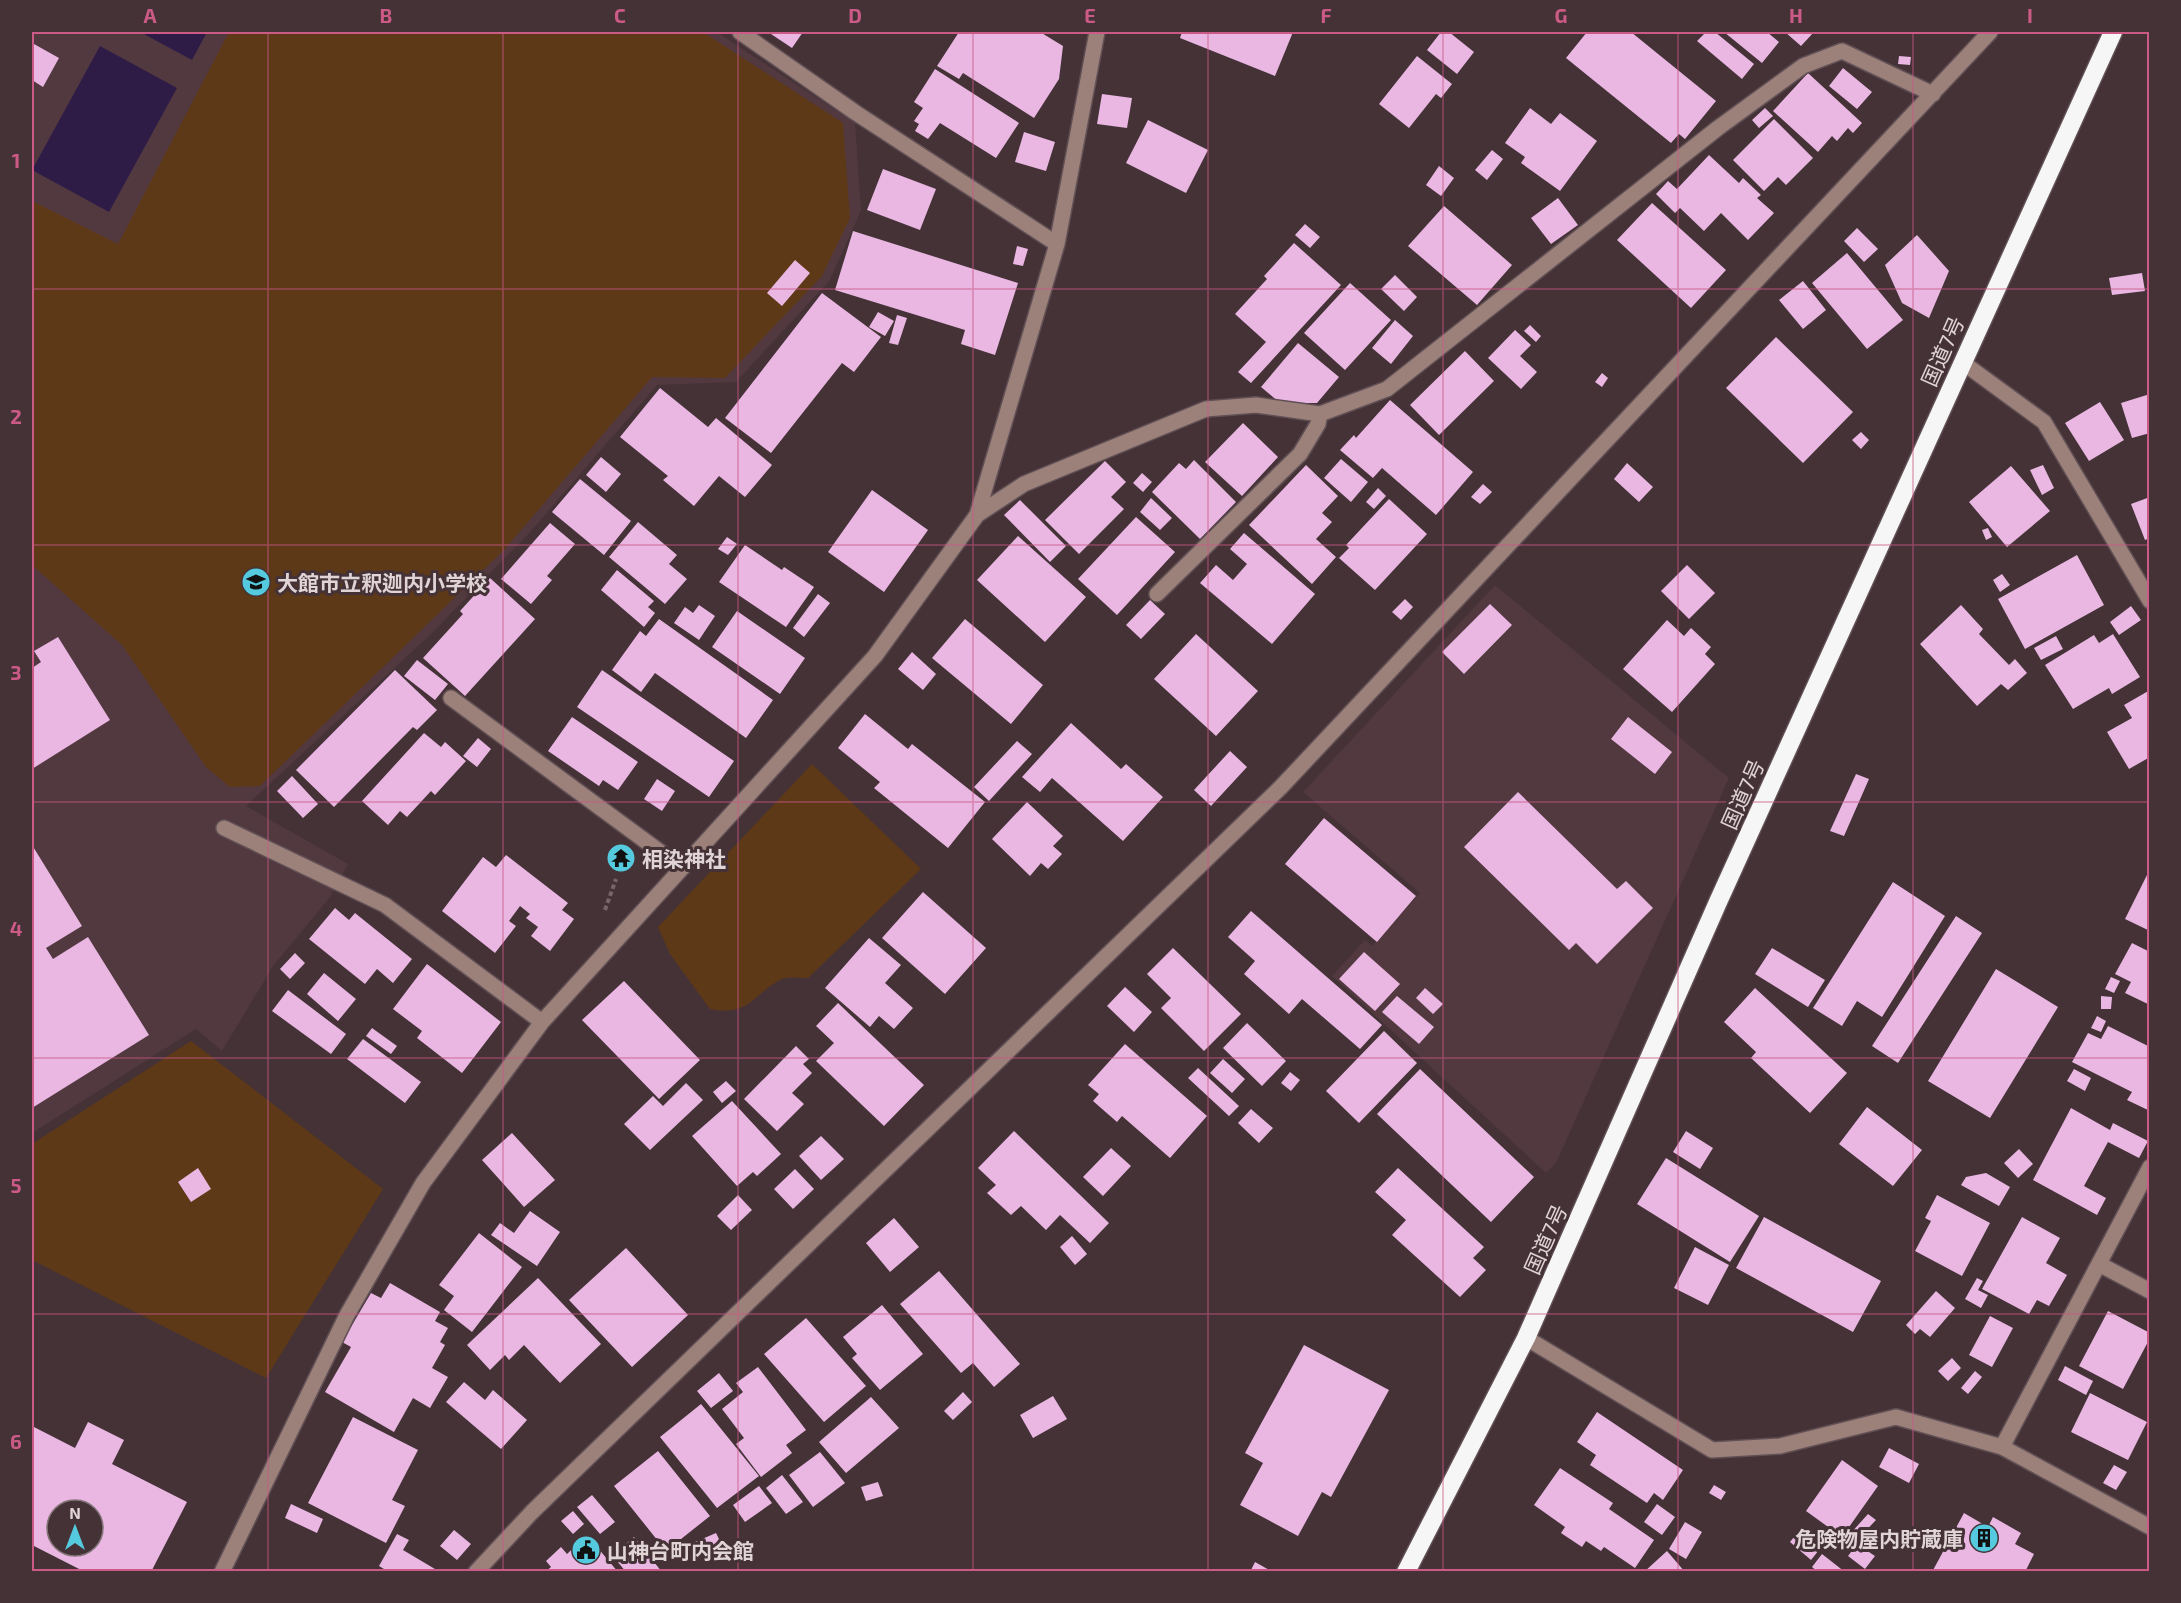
<svg xmlns="http://www.w3.org/2000/svg" width="2181" height="1603" font-family="'Exo 2','Noto Sans JP',sans-serif">
  <rect width="100%" height="100%" fill="#443237"/>
  <path fill="#523940" d="M32,32H717L855,123L861,210L830,280L736,382L657,385L532,530L430,635L246,806L348,864L330,897L273,966L222,1051L196,1029L32,1133Z
    M1495,585L1729,778L1556,1163L1546,1173L1332,976L1365,940L1372,946L1420,893L1303,792Z"/>
  <path fill="#5e3917" d="M229,32H703L843,123L850,218L822,276L725,378L652,377L504,550L260,786L230,787L206,767L122,645L32,565V207L34,202L118,244Z
    M812,764L921,869L808,978C800,978 787,976 780,980C750,997 750,1016 710,1009L670,954L658,927Z
    M191,1041L383,1189L266,1378L32,1260V1144Z"/>
  <path fill="#2e1c47" d="M140,32H207L192,60Z
    M100,46L177,88L109,212L32,170Z"/>
  <path fill="#e9b7e2" fill-rule="evenodd" d="M768,32H803L792,48Z
    M959,32H1040L1063,46L1059,79L1034,118L963,73L959,79L937,66Z
    M1182,32H1293L1275,76L1180,38Z
    M1441,32H1449L1474,52L1457,74L1427,50Z
    M1587,32H1631L1716,101L1685,139L1679,134L1671,143L1566,58Z
    M1706,32H1715L1754,64L1742,79L1697,41Z
    M1724,32H1767L1779,42L1762,63Z
    M1785,32H1814L1801,46Z
    M34,44L59,58L43,87L32,80Z
    M1417,56L1452,84L1441,98L1436,94L1409,128L1379,104Z
    M1899,56L1911,57L1910,65L1898,64Z
    M1843,68L1872,92L1857,109L1829,86Z
    M935,69L1019,123L996,158L940,123L928,139L915,131L919,124L914,121L923,108L914,102Z
    M1808,73L1862,123L1853,133L1848,128L1837,141L1832,136L1818,152L1773,111Z
    M1102,94L1132,98L1127,128L1097,124Z
    M1530,108L1551,124L1560,113L1597,141L1560,191L1521,163L1525,157L1505,143Z
    M1765,108L1773,116L1759,128L1752,120Z
    M1774,119L1813,158L1786,185L1778,177L1764,191L1733,160Z
    M1148,120L1208,150L1186,193L1126,163Z
    M1024,132L1055,142L1046,171L1015,162Z
    M1492,150L1503,159L1487,180L1475,170Z
    M1709,155L1739,183L1743,178L1761,195L1757,198L1774,213L1748,240L1721,213L1704,231L1680,208L1675,213L1656,194L1668,181L1677,189Z
    M1439,166L1454,178L1441,196L1426,185Z
    M883,169L936,189L920,230L867,210Z
    M1558,198L1578,225L1551,244L1531,218Z
    M1652,203L1726,270L1691,308L1617,240Z
    M1444,206L1512,265L1477,305L1408,246Z
    M1305,224L1320,237L1310,248L1295,235Z
    M1857,228L1878,249L1864,262L1844,241Z
    M853,231L1018,283L995,355L961,344L965,330L835,290Z
    M1917,235L1949,271L1929,318L1902,303L1885,265Z
    M1294,243L1341,285L1251,383L1238,372L1266,342L1235,314L1267,279L1264,276Z
    M1017,246L1028,249L1023,266L1013,264Z
    M1847,253L1903,320L1867,349L1812,283Z
    M795,260L810,273L782,306L767,293Z
    M2142,273L2145,291L2112,295L2109,278Z
    M1395,275L1417,297L1404,311L1381,289Z
    M1803,281L1826,310L1803,329L1779,300Z
    M1350,283L1391,320L1345,370L1304,333Z
    M822,293L881,337L854,372L842,363L771,453L725,418Z
    M878,312L894,321L885,336L869,327Z
    M897,315L907,318L898,345L889,343Z
    M1395,320L1413,336L1391,364L1372,348Z
    M1530,325L1541,336L1536,342L1524,331Z
    M1515,330L1531,345L1520,356L1537,372L1521,389L1488,358Z
    M1776,337L1853,412L1803,463L1726,388Z
    M1298,343L1339,377L1317,403H1280L1261,387Z
    M1465,351L1494,381L1439,435L1410,405Z
    M1602,373L1608,378L1602,387L1595,382Z
    M660,388L708,427L716,418L772,465L745,497L719,476L694,506L663,480L668,476L620,437Z
    M2150,394V433L2132,438L2121,403Z
    M1390,400L1473,472L1436,515L1382,468L1373,478L1340,450L1354,435L1356,438Z
    M2100,402L2124,440L2089,461L2065,423Z
    M1243,423L1278,457L1242,496L1205,462Z
    M1861,432L1869,440L1861,449L1852,440Z
    M601,457L621,474L606,492L586,475Z
    M1341,459L1368,482L1351,502L1324,478Z
    M1194,460L1236,502L1200,539L1152,492L1179,463L1186,469Z
    M1105,461L1126,482L1111,497L1124,509L1079,554L1045,520Z
    M1627,463L1653,487L1639,502L1614,479Z
    M1306,465L1338,496L1322,513L1332,522L1316,539L1336,557L1312,584L1249,525Z
    M2043,465L2054,488L2042,495L2030,470Z
    M2011,466L2050,511L2007,547L1969,502Z
    M1142,473L1152,482L1143,492L1133,483Z
    M580,479L631,521L604,555L552,512Z
    M1483,484L1492,492L1480,504L1471,497Z
    M1378,488L1386,496L1374,509L1366,502Z
    M872,490L928,530L884,592L828,552Z
    M2150,497V538L2145,540L2131,504Z
    M1151,498L1172,518L1160,530L1140,512Z
    M1389,499L1427,534L1375,590L1339,558L1349,548L1346,545Z
    M1020,500L1066,546L1050,562L1004,515Z
    M1136,517L1175,552L1117,615L1078,579Z
    M638,522L677,555L669,564L687,579L665,604L609,557Z
    M550,523L575,544L547,576L552,580L531,604L501,579Z
    M1988,528L1992,537L1986,540L1982,530Z
    M1244,533L1315,594L1272,644L1200,583L1216,565L1233,580L1247,564L1230,549Z
    M1018,536L1086,597L1045,642L977,580Z
    M727,537L737,544L728,555L718,549Z
    M745,545L782,570L784,567L814,587L786,627L719,582Z
    M2077,555L2104,605L2025,649L1998,599Z
    M1687,565L1715,593L1689,619L1661,591Z
    M617,570L654,601L648,607L655,613L644,627L601,590Z
    M2002,574L2010,585L2000,592L1993,580Z
    M490,578L535,619L465,696L423,658L463,614L460,611Z
    M818,594L830,603L804,637L793,628Z
    M1405,599L1413,607L1401,620L1392,612Z
    M1150,600L1165,614L1141,639L1126,625Z
    M1490,604L1512,625L1464,674L1442,652Z
    M699,605L715,616L699,640L674,623L685,607L693,613Z
    M1961,605L1983,629L1979,634L2009,665L2015,659L2027,673L2008,690L2001,684L1977,706L1920,644Z
    M2131,606L2141,620L2119,635L2110,622Z
    M737,611L805,658L780,694L712,647Z
    M659,619L773,700L746,738L655,673L641,692L612,670L640,631L646,636Z
    M965,619L1043,685L1011,724L932,658Z
    M1667,620L1684,636L1691,628L1711,647L1705,654L1715,664L1672,712L1623,669Z
    M1196,634L1258,691L1216,736L1154,679Z
    M2113,634L2140,677L2112,694L2109,688L2073,709L2045,665L2094,635L2099,643Z
    M2056,636L2063,649L2041,660L2034,648Z
    M58,637L110,720L32,769V668L41,662L34,651Z
    M912,652L936,674L923,690L898,669Z
    M417,660L448,684L435,700L404,676Z
    M395,670L437,710L417,730L413,727L334,807L296,770Z
    M602,670L734,761L709,797L577,707Z
    M2150,690V757L2129,769L2107,732L2132,718L2124,705Z
    M865,714L908,749L912,744L985,802L948,848L874,788L880,782L838,748Z
    M572,717L638,762L618,790L603,780L599,786L548,751Z
    M1628,717L1672,752L1655,774L1611,739Z
    M1071,723L1121,769L1126,764L1163,797L1123,841L1052,778L1040,792L1022,777Z
    M424,733L441,747L445,742L466,761L435,795L431,791L407,817L400,811L388,825L362,801Z
    M478,738L491,749L477,767L463,756Z
    M1017,741L1032,754L989,801L974,787Z
    M1230,751L1247,767L1211,806L1194,790Z
    M1856,774L1869,779L1844,836L1830,831Z
    M292,776L318,804L303,818L277,791Z
    M657,779L675,791L662,811L644,799Z
    M1518,792L1617,889L1626,881L1653,908L1597,964L1576,943L1569,950L1464,847Z
    M1027,802L1063,836L1053,846L1062,854L1048,869L1041,863L1030,876L992,839Z
    M1324,818L1416,896L1377,942L1285,864Z
    M32,845L82,926L46,948L53,959L88,937L149,1035L32,1108Z
    M619,846L634,856L623,871L608,861Z
    M506,855L568,903L562,910L574,919L550,951L531,936L538,927L526,918L530,914L520,906L509,921L516,926L495,953L442,911L483,857L496,867Z
    M2148,873L2150,874V931L2125,919Z
    M1893,882L1945,916L1882,1017L1857,1001L1842,1026L1813,1008Z
    M923,892L986,948L945,994L882,938Z
    M335,908L349,920L355,913L412,959L393,983L377,969L365,984L309,939Z
    M1251,911L1382,1025L1360,1049L1302,999L1289,1014L1244,974L1255,961L1228,937Z
    M1956,916L1982,933L1898,1063L1872,1046Z
    M869,938L901,965L885,983L913,1008L894,1029L879,1016L870,1027L825,988Z
    M2132,943L2150,952V1005L2125,993L2131,982L2115,974Z
    M1173,948L1241,1014L1204,1051L1161,1008L1171,998L1147,974Z
    M1772,948L1825,980L1808,1007L1755,974Z
    M1364,952L1400,984L1375,1011L1339,979Z
    M295,953L305,963L290,979L280,969Z
    M427,964L501,1022L462,1073L417,1038L422,1031L393,1009Z
    M1996,969L2058,1007L1990,1118L1928,1081Z
    M324,973L356,999L338,1021L307,994Z
    M2111,977L2120,981L2114,993L2105,989Z
    M624,981L700,1060L659,1099L582,1020Z
    M1125,987L1152,1012L1134,1032L1107,1006Z
    M1425,988L1443,1004L1433,1014L1416,998Z
    M1755,988L1847,1073L1810,1113L1751,1058L1756,1052L1724,1022Z
    M288,990L346,1034L331,1054L272,1011Z
    M1397,996L1434,1027L1419,1044L1382,1012Z
    M2101,996L2112,997L2111,1009H2101Z
    M838,1003L924,1085L884,1126L816,1061L834,1043L816,1026Z
    M2097,1016L2106,1021L2101,1032L2091,1028Z
    M1247,1023L1286,1061L1262,1086L1223,1048Z
    M2108,1026L2150,1047V1111L2127,1100L2132,1092L2072,1062L2088,1033L2101,1039Z
    M372,1028L397,1046L391,1054L366,1036Z
    M1384,1031L1417,1063L1359,1123L1326,1091Z
    M363,1039L421,1082L405,1103L347,1059Z
    M1125,1044L1207,1116L1170,1158L1122,1116L1117,1122L1093,1101L1099,1094L1088,1085Z
    M796,1046L809,1059L803,1064L812,1073L792,1093L804,1104L777,1131L744,1099Z
    M1223,1059L1245,1079L1232,1093L1210,1073Z
    M1198,1068L1239,1106L1229,1116L1188,1078Z
    M1420,1069L1534,1177L1491,1222L1377,1114Z
    M2074,1069L2091,1078L2085,1091L2067,1081Z
    M1290,1072L1300,1080L1291,1091L1281,1083Z
    M726,1081L736,1091L722,1103L713,1092Z
    M686,1083L703,1100L650,1150L624,1124L653,1096L663,1106Z
    M732,1101L781,1154L757,1176L753,1172L737,1186L692,1136Z
    M1867,1107L1922,1150L1893,1186L1839,1144Z
    M2071,1108L2110,1130L2113,1123L2148,1141L2139,1158L2108,1142L2084,1186L2106,1198L2097,1215L2033,1180Z
    M1251,1109L1273,1128L1259,1143L1238,1123Z
    M1014,1131L1109,1223L1090,1243L1060,1215L1046,1230L1021,1206L1011,1215L987,1193L996,1185L978,1168Z
    M1686,1131L1713,1148L1700,1169L1673,1152Z
    M512,1133L555,1180L524,1207L482,1160Z
    M821,1136L844,1159L821,1180L799,1156Z
    M1111,1148L1131,1166L1103,1196L1083,1177Z
    M2019,1149L2033,1164L2018,1178L2004,1163Z
    M1666,1158L1759,1216L1730,1262L1637,1204Z
    M198,1168L211,1189L191,1202L178,1182Z
    M1398,1168L1484,1247L1473,1258L1486,1270L1460,1297L1392,1235L1406,1220L1375,1192Z
    M795,1169L814,1189L793,1209L774,1189Z
    M1986,1173L2010,1187L1999,1206L1961,1185L1966,1177Z
    M738,1195L752,1210L731,1230L717,1216Z
    M1937,1195L1990,1223L1962,1276L1915,1251L1931,1221L1925,1218Z
    M530,1211L560,1232L537,1266L491,1235L500,1223L514,1233Z
    M1764,1217L1881,1281L1853,1332L1736,1268Z
    M2022,1217L2060,1238L2046,1263L2067,1275L2049,1306L2037,1300L2029,1314L1982,1289Z
    M894,1218L919,1247L890,1272L866,1243Z
    M479,1233L522,1267L472,1332L444,1310L454,1296L439,1285Z
    M1072,1236L1087,1254L1075,1265L1060,1247Z
    M1695,1247L1729,1265L1708,1305L1674,1288Z
    M626,1248L688,1315L632,1367L569,1300Z
    M939,1271L1020,1364L994,1387L973,1363L961,1373L900,1304Z
    M538,1278L601,1344L560,1383L524,1345L509,1360L505,1355L490,1370L467,1345Z
    M1977,1278L1983,1281L1978,1290L1988,1295L1981,1308L1965,1299Z
    M390,1283L440,1312L435,1321L448,1328L440,1342L445,1345L432,1368L448,1377L430,1408L413,1398L394,1432L325,1392L351,1347L342,1342L371,1293L381,1298Z
    M1936,1291L1955,1308L1930,1337L1920,1329L1915,1334L1906,1325Z
    M882,1305L923,1354L880,1390L852,1358L857,1354L843,1337Z
    M2108,1311L2150,1333V1338L2123,1389L2079,1366Z
    M1990,1316L2013,1328L1992,1367L1969,1355Z
    M806,1318L866,1386L824,1422L764,1354Z
    M1304,1345L1389,1390L1331,1497L1322,1492L1298,1536L1240,1505L1263,1463L1245,1453Z
    M1952,1358L1961,1368L1948,1381L1938,1371Z
    M2065,1366L2093,1381L2086,1395L2058,1380Z
    M758,1367L806,1430L786,1445L792,1453L761,1477L736,1444L744,1438L722,1409L743,1392L736,1383Z
    M1975,1371L1982,1377L1968,1394L1961,1388Z
    M719,1373L733,1391L711,1408L697,1391Z
    M464,1382L485,1400L493,1390L527,1420L501,1449L446,1402Z
    M963,1392L972,1402L953,1420L944,1411Z
    M2090,1393L2147,1422L2128,1460L2071,1432Z
    M1053,1396L1067,1419L1033,1438L1020,1415Z
    M871,1397L899,1428L846,1473L819,1442Z
    M701,1404L759,1476L717,1508L660,1437Z
    M1597,1412L1683,1470L1663,1500L1654,1493L1647,1503L1590,1465L1596,1455L1577,1442Z
    M353,1417L418,1450L392,1500L405,1506L386,1543L308,1503Z
    M88,1422L124,1440L112,1464L187,1502L151,1572H85L32,1545V1426L75,1448ZM57,1510H93V1546H57Z
    M1889,1448L1919,1464L1909,1483L1879,1467Z
    M658,1451L710,1516L666,1551L614,1486Z
    M820,1452L845,1483L813,1507L789,1475Z
    M1842,1460L1878,1486L1842,1537L1806,1511Z
    M2114,1465L2127,1472L2116,1490L2103,1483Z
    M1560,1468L1613,1503L1609,1509L1654,1540L1635,1568L1604,1547L1601,1551L1586,1541L1582,1547L1561,1533L1565,1527L1534,1505Z
    M782,1475L803,1502L786,1514L766,1488Z
    M878,1482L883,1496L866,1501L861,1487Z
    M1714,1485L1726,1492L1721,1500L1709,1493Z
    M759,1486L772,1503L745,1522L733,1505Z
    M592,1495L615,1522L600,1534L577,1507Z
    M291,1504L323,1519L317,1533L285,1518Z
    M1657,1504L1675,1517L1662,1535L1644,1522Z
    M573,1511L584,1524L573,1534L561,1521Z
    M1964,1513L1988,1527L1993,1517L2021,1533L2015,1544L2034,1554L2025,1572H1932Z
    M1868,1514L1876,1520L1857,1540L1850,1534Z
    M1685,1522L1702,1532L1686,1559L1669,1549Z
    M454,1530L471,1544L457,1560L440,1546Z
    M1798,1532L1819,1550L1811,1560L1790,1542Z
    M716,1533L724,1549L703,1559L695,1542Z
    M397,1534L409,1540L403,1550L440,1572H389L379,1566Z
    M587,1535L618,1572H545L551,1567L546,1561L561,1547L567,1554Z
    M634,1537L662,1572H626L612,1555Z
    M1857,1544L1875,1556L1865,1569L1848,1556Z
    M1667,1551L1685,1572H1644Z
    M1822,1554L1845,1572H1818L1812,1567Z
    M1255,1562L1273,1572H1250Z"/>
  <g fill="none" stroke-linecap="round" stroke-linejoin="round">
    <g stroke="#604f54" stroke-width="18">
      <path id="minor" d="M740,32L856,113L1057,244
        M1962,362L2044,422L2150,601
        M977,515L1024,484L1206,409L1256,405L1320,414L1387,389L1718,128L1803,66L1842,51L1933,94
        M1157,594L1300,454L1318,424L1320,414
        M451,698L682,868
        M224,828L385,905L542,1022
        M2099,1264L2150,1291
        M1526,1338L1712,1450L1780,1446L1896,1417L2002,1447L2150,1527
        M2002,1447L2150,1167
        M222,1572L347,1315L423,1183L542,1022L875,656L977,515L1057,244L1097,32
        M476,1572L532,1512L1281,787L1990,32"/>
    </g>
    <g stroke="#604f54" stroke-width="21">
      <path id="highway" d="M1406,1572L1526,1338L1718,902L2113,32"/>
    </g>
    <path stroke="#76666a" stroke-width="4" stroke-dasharray="4.5 3" stroke-linecap="butt" d="M605,910L616,879"/>
    <use href="#minor" stroke="#9c807a" stroke-width="15"/>
    <use href="#highway" stroke="#f6f6f6" stroke-width="18"/>
  </g>
  <path fill="none" stroke="#cc5a86" stroke-width="1.5" stroke-opacity="0.55" d="M268,32V1572M503,32V1572M738,32V1572M973,32V1572M1208,32V1572M1443,32V1572M1678,32V1572M1913,32V1572M32,289H2150M32,545H2150M32,802H2150M32,1058H2150M32,1314H2150"/>
  <defs>
    <g id="school-disc" transform="scale(1.5)"><circle r="9.5" fill="#55cade" stroke="#443237"/><path d="M0-5L7-2L0 1L-7-2ZM-4 1L0 2.5L4 1V4Q0 6-4 4Z" fill="#111"/></g>
    <g id="temple-disc" transform="scale(1.5)"><circle r="9.5" fill="#55cade" stroke="#443237"/><path d="M0-6L5-2H3V0L6.5 2.5H4V6H1.5V3h-3V6H-4V2.5H-6.5L-3 0V-2H-5Z" fill="#111"/></g>
    <g id="building-disc" transform="scale(1.5)"><circle r="9.5" fill="#55cade" stroke="#443237"/><path d="M-4-6H4V6H1V3H-1V6H-4ZM-2.5-4.3h1.7v1.8h-1.7ZM.8-4.3h1.7v1.8H.8ZM-2.5-1h1.7V.8h-1.7ZM.8-1h1.7V.8H.8Z" fill="#111"/></g>
    <g id="civic-disc" transform="scale(1.5)"><circle r="9.5" fill="#55cade" stroke="#443237"/><path d="M-.6-6.5H3V-4.5H.6V-3L4-1V1h2V6H-6V1h2V-1L-.6-3ZM-1.2 2.5V6h2.4V2.5Z" fill="#111"/></g>
  </defs>
  <g fill-rule="evenodd">
    <use href="#school-disc" x="256" y="582"/>
    <use href="#temple-disc" x="621" y="858"/>
    <use href="#building-disc" x="1984" y="1538"/>
    <use href="#civic-disc" x="586" y="1550"/>
  </g>
  <g text-anchor="middle" dominant-baseline="central" stroke-width="6" stroke-linejoin="round" paint-order="stroke">
    <g font-size="21" fill="#e0d4d7" stroke="#443237">
      <text transform="translate(1942 351) rotate(-66)">国道7号</text>
      <text transform="translate(1742 794) rotate(-66)">国道7号</text>
      <text transform="translate(1545 1239) rotate(-66)">国道7号</text>
    </g>
    <g font-size="21" font-weight="bold" fill="#e0d4d7" stroke="#443237" text-anchor="start">
      <text x="277" y="582">大館市立釈迦内小学校</text>
      <text x="642" y="858">相染神社</text>
      <text x="1963" y="1538" text-anchor="end">危険物屋内貯蔵庫</text>
      <text x="607" y="1550">山神台町内会館</text>
    </g>
  </g>
  <rect width="2181" height="1603" fill="none" stroke="#443237" stroke-width="66"/>
  <g transform="translate(75 1528)"><circle r="28" fill="#443237" stroke="#827377" stroke-width="1.5"/>
  <path d="M0-4.5L10 22L0 15L-10 22Z" fill="#55cade"/>
  <text y="-9" font-size="16" font-weight="bold" text-anchor="middle" fill="#e0d4d7">N</text>
  </g>
  <rect x="33" y="33" width="2115" height="1537" fill="none" stroke="#cc5a86" stroke-width="2"/>
  <g font-size="20" text-anchor="middle" font-weight="bold" fill="#cc5a86">
    <text x="150" y="23">A</text>
    <text x="386" y="23">B</text>
    <text x="620" y="23">C</text>
    <text x="855" y="23">D</text>
    <text x="1090" y="23">E</text>
    <text x="1326" y="23">F</text>
    <text x="1561" y="23">G</text>
    <text x="1796" y="23">H</text>
    <text x="2030" y="23">I</text>
    <text x="16" y="168">1</text>
    <text x="16" y="424">2</text>
    <text x="16" y="680">3</text>
    <text x="16" y="936">4</text>
    <text x="16" y="1193">5</text>
    <text x="16" y="1449">6</text>
  </g>
</svg>
